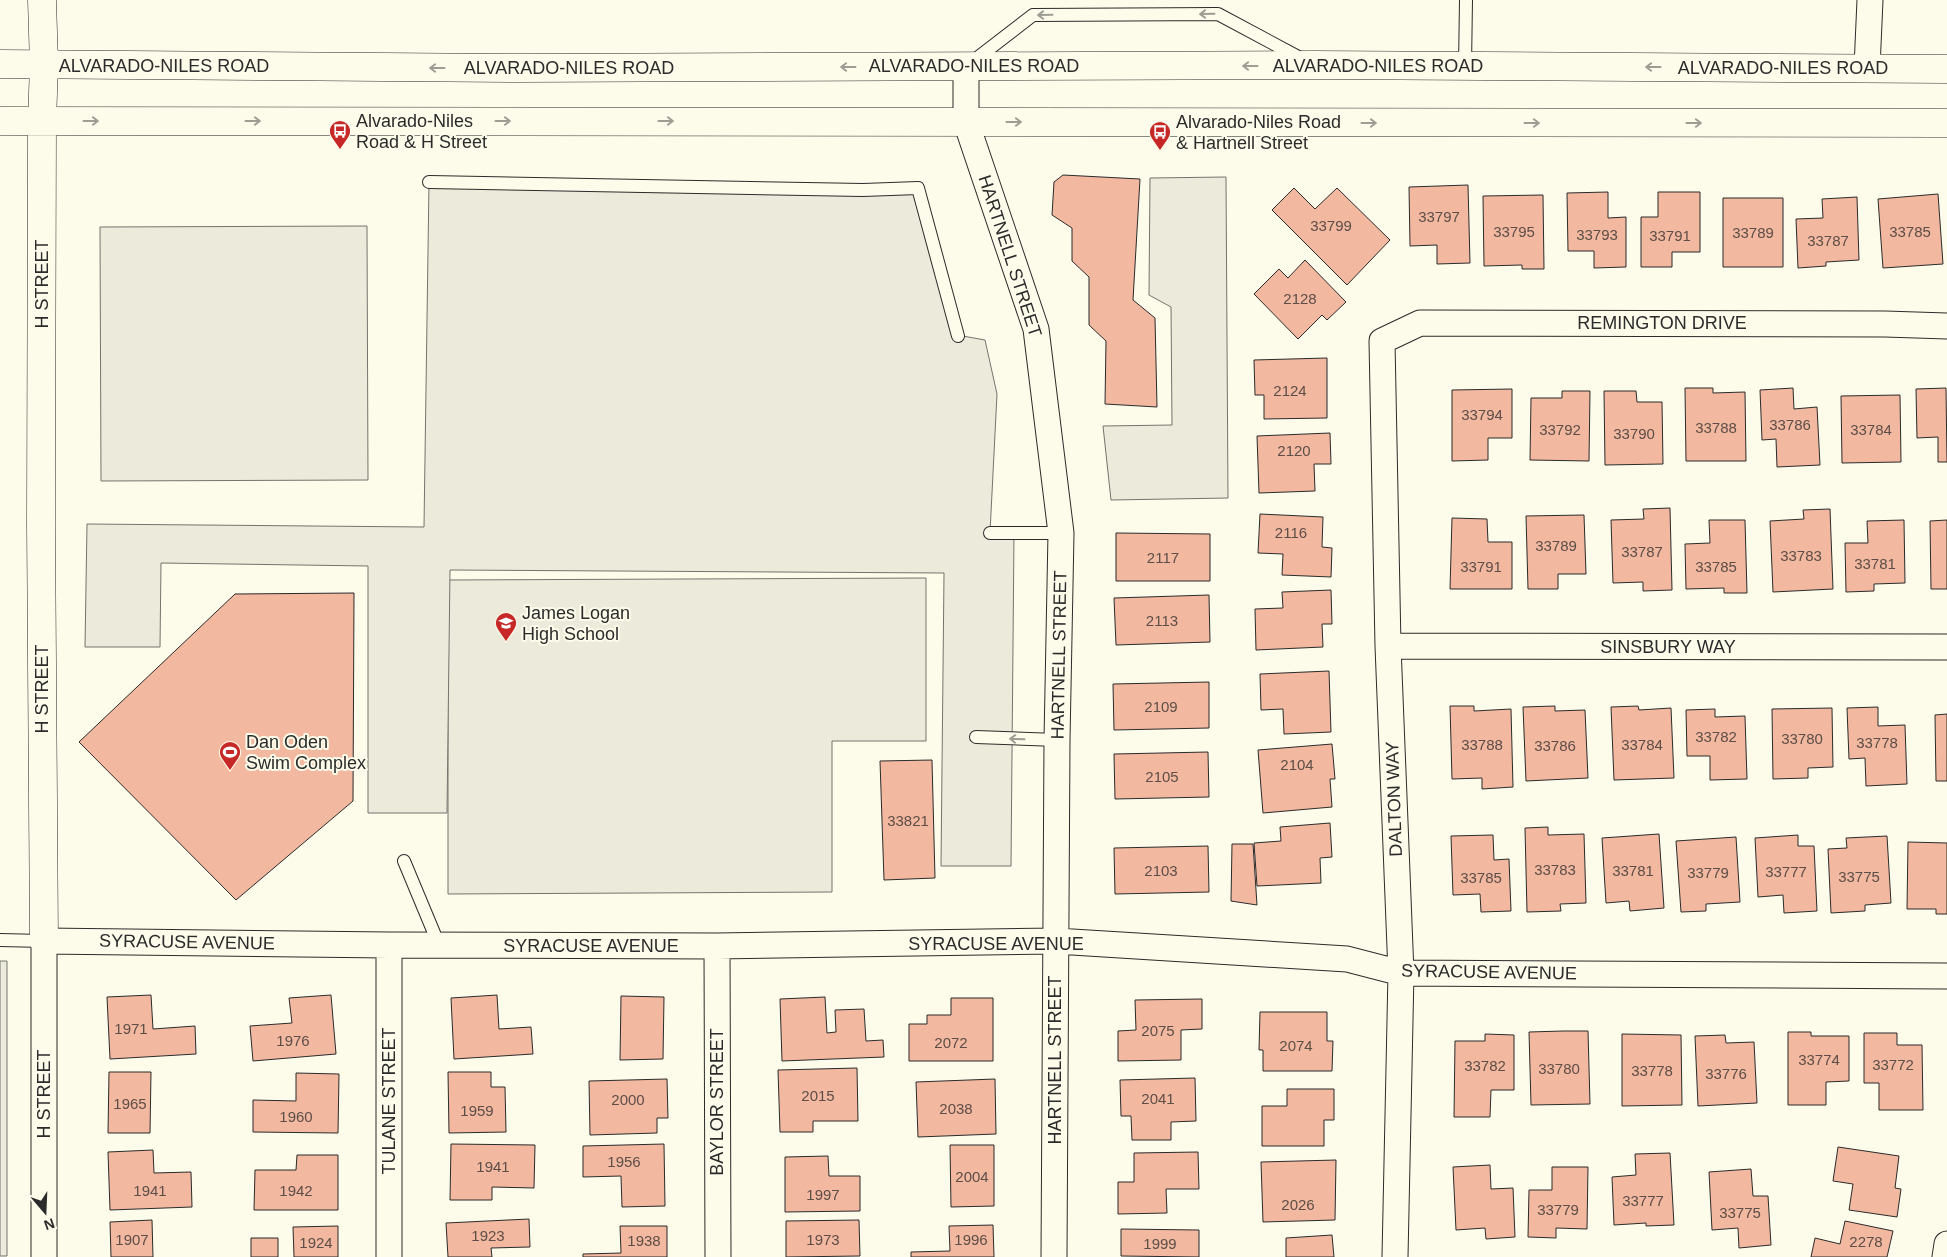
<svg xmlns="http://www.w3.org/2000/svg" width="1947" height="1257" font-family="Arial,sans-serif">
  <rect width="100%" height="100%" fill="#fdfbea"/>
  <path fill="#ecebdb" stroke="#74746e" d="M367,226L368,480L101,481L100,227Z
    M926,578V741H832V892L448,894V580Z"/>
  <path fill="#eceadb" stroke="#74746e" d="M1226,177L1228,498L1111,500L1103,426L1172,425L1171,307L1149,295L1150,178Z
    M429,182L918,188L957,335L985,340L997,394L990,533H1014L1011,866H941L944,573L450,570L447,813H368V566L161,563L160,647H85L87,524L424,527Z
    M0,961H7V1256H0Z"/>
  <path fill="#f2b8a0" stroke="#2b2b2b" d="M1063,175L1140,179L1133,300L1155,318L1157,407L1105,404L1106,341L1089,325V277L1072,261V228L1052,215L1054,182Z
    M1468,185L1470,263L1437,264V245L1410,246L1409,187Z
    M1294,188L1315,209L1337,188L1390,240L1347,285L1272,210Z
    M1608,192V218L1626,217V267L1594,268V251H1568L1567,193Z
    M1658,192H1700V252H1672V267H1641V217H1658Z
    M1938,194L1943,264L1883,268L1878,199Z
    M1543,195L1544,269H1522V265L1484,266L1483,196Z
    M1857,197L1859,260L1826,262V266L1798,268L1796,219L1823,218L1822,199Z
    M1723,198H1783V267H1723Z
    M1305,260L1346,302L1327,320L1322,315L1298,339L1254,294L1279,269L1288,278Z
    M1327,358V418L1264,419V395H1255L1254,360Z
    M1685,388H1713V393L1745,392L1746,461H1686Z
    M1793,388L1794,409L1817,407L1820,465L1777,467L1776,439L1762,440L1760,390Z
    M1946,388L1947,462H1938V437L1917,438L1916,389Z
    M1512,389V438H1488V460L1452,461V390Z
    M1562,391H1590L1589,461L1530,460L1531,398H1562Z
    M1604,391H1636L1637,402H1662L1663,464L1605,465Z
    M1900,395L1901,462L1842,463L1841,396Z
    M1330,433L1331,464H1314L1315,491L1259,493L1257,436Z
    M1670,508L1672,590L1643,591V582L1613,583L1611,520L1644,519L1643,509Z
    M1830,509L1833,589L1773,592L1770,521L1804,519L1803,510Z
    M1260,514L1323,517L1322,547L1332,548L1331,577L1282,575L1283,554L1258,553Z
    M1584,515L1586,574H1558V589H1528L1526,516Z
    M1452,518L1487,519L1488,542H1512V589H1450Z
    M1709,520H1745L1747,593H1724V588L1686,589L1685,544L1710,543Z
    M1904,520L1905,583L1874,584V591L1846,592L1845,543H1868L1867,521Z
    M1947,520V589H1931L1930,521Z
    M1116,533L1210,534V581H1116Z
    M1331,590L1332,624H1322L1323,647L1256,650L1255,609L1283,608L1282,592Z
    M354,593L353,801L236,900L79,742L235,594Z
    M1209,595L1210,642L1116,645L1114,598Z
    M1329,671L1331,732L1284,734L1283,709L1261,710L1260,674Z
    M1209,682V728L1114,730L1113,684Z
    M1450,706H1474V711L1511,709L1513,787L1482,789V778L1452,779Z
    M1555,706V711L1585,710L1588,778L1526,781L1523,707Z
    M1638,706L1639,710L1671,708L1674,778L1614,780L1611,707Z
    M1878,707V726L1905,725L1907,784L1866,786L1865,758L1849,759L1847,708Z
    M1832,708L1833,767L1808,768V778L1773,779L1772,709Z
    M1715,709V717L1745,716L1747,779L1710,780V756H1687L1686,710Z
    M1947,714V781H1936L1935,715Z
    M1332,744L1335,779H1330L1332,807L1263,813L1258,750Z
    M1208,752L1209,797L1115,799L1114,754Z
    M932,760L935,878L884,880L880,761Z
    M1330,823L1332,857L1320,858L1321,883L1257,886L1254,843L1281,841L1280,827Z
    M1548,827V835L1584,834L1586,903L1560,904L1561,911L1527,912L1525,828Z
    M1659,834L1664,908L1630,911L1629,901L1606,903L1602,838Z
    M1493,835L1494,860L1509,859L1511,911L1481,912L1480,894L1453,895L1451,836Z
    M1798,835V846H1814L1817,911L1784,913L1783,895L1758,897L1755,838Z
    M1887,836L1891,903L1865,905V911L1831,913L1828,849L1847,848L1846,838Z
    M1736,837L1740,902L1706,904V911L1681,912L1676,841Z
    M1908,842L1947,843V914H1936V909H1907Z
    M1232,844H1253L1257,905L1231,901Z
    M1208,846L1209,892L1115,894L1114,848Z
    M151,995L153,1029L195,1026L196,1054L110,1059L107,997Z
    M331,995L336,1054L253,1061L250,1026L292,1023L289,998Z
    M497,995L499,1029L531,1027L533,1054L454,1059L451,998Z
    M621,996L664,997L663,1059L620,1060Z
    M825,997L827,1033L836,1032L835,1010L864,1009L866,1041L883,1040L884,1057L782,1061L780,999Z
    M951,998H993V1061H909V1024H927V1015H951Z
    M1202,999V1029L1181,1030V1060L1118,1061V1031L1136,1030L1135,1000Z
    M1260,1012H1327V1041H1333L1332,1071H1263V1050H1259Z
    M1563,1031H1588L1590,1104L1531,1105L1529,1032Z
    M1788,1032H1811V1036H1849V1081L1826,1082V1105H1788Z
    M1864,1033H1897V1045H1922L1923,1110H1879V1083H1864Z
    M1485,1034L1514,1035V1090H1491L1490,1117H1454L1455,1041H1485Z
    M1622,1034L1681,1035L1682,1105L1622,1106Z
    M1725,1035L1726,1043L1754,1042L1757,1103L1698,1106L1695,1036Z
    M857,1068L858,1121H813V1132H780L778,1070Z
    M109,1072H151L150,1133H108Z
    M448,1072H491V1087H505L506,1132L449,1133Z
    M296,1073L339,1074L338,1133L253,1132V1100L296,1101Z
    M1195,1078L1196,1121L1171,1122V1140H1132L1131,1116H1121L1120,1080Z
    M667,1079L668,1118H657V1133L590,1135L589,1081Z
    M995,1079L996,1134L918,1137L916,1082Z
    M1287,1089H1334V1120H1324V1146H1262V1106H1287Z
    M451,1144L535,1145L534,1188L492,1187V1200H450Z
    M664,1144L665,1206L622,1207L621,1176L583,1177V1146Z
    M950,1145H994V1206L951,1207Z
    M1838,1147L1899,1156L1895,1188L1901,1189L1897,1217L1849,1210L1853,1184L1833,1181Z
    M153,1150L154,1173L191,1172L192,1207L110,1210L108,1152Z
    M1198,1152L1199,1189H1166L1167,1213L1118,1214V1182H1134V1153Z
    M1670,1153L1674,1225L1646,1226V1223L1614,1225L1612,1177L1636,1175L1635,1154Z
    M297,1155H338V1210H254L255,1170H296Z
    M828,1156L829,1176H860V1211L785,1212V1157Z
    M1336,1160L1335,1220L1263,1222L1261,1162Z
    M1490,1165L1491,1189L1513,1188L1515,1237L1486,1239L1485,1228L1456,1230L1453,1167Z
    M1552,1167H1588L1587,1229L1556,1228V1238L1528,1237L1529,1190H1552Z
    M1751,1169L1753,1196H1768L1771,1245L1739,1248L1738,1228L1712,1230L1709,1172Z
    M529,1219L530,1247L491,1248L492,1257H448L446,1223Z
    M152,1220L153,1257H111L110,1222Z
    M859,1220L860,1256L786,1257V1221Z
    M1845,1221L1893,1231L1887,1257H1811L1815,1238L1840,1244Z
    M993,1225L994,1257H911V1252L950,1251L949,1226Z
    M338,1226V1257H294L293,1227Z
    M620,1226H667V1257H583V1254L621,1253Z
    M1121,1229L1199,1230V1257L1121,1256Z
    M1332,1235L1334,1257H1286V1238Z
    M251,1238H278V1257H251Z"/>
  <g fill="none" stroke-linecap="round" stroke-linejoin="round">
    <g stroke="#2b2b2b" stroke-width="14">
      <path id="lane" d="M972,62L1033,15L1218,14L1302,59
        M1465,66L1466,0
        M429,182L863,190L918,188L958,336
        M990,533H1061
        M976,737L1057,740
        M404,861L439,945
        M0,940L44,941"/>
    </g>
    <g stroke="#2b2b2b" stroke-width="27">
      <path id="street" d="M966,66V122L1036,329L1061,533L1057,740L1054,1257
        M1867,68L1870,0
        M1388,646L1947,647
        M389,945V1257
        M717,946L718,1257
        M44,1257V941L389,945L717,946L1056,941L1347,959L1401,973L1947,976
        M1395,1257L1401,973L1388,646L1382,341L1420,323L1885,324L1947,326
        M1945,1257L1947,1244"/>
    </g>
    <g stroke="#2b2b2b" stroke-width="29">
      <path id="secondary" d="M42,0L44,65L42,121L41,524L44,941
        M0,64L521,68L1313,65L1947,69
        M0,121L1947,123"/>
    </g>
    <use href="#lane" stroke="#fdfbea" stroke-width="12"/>
    <use href="#street" stroke="#fdfbea" stroke-width="25"/>
    <use href="#secondary" stroke="#fdfbea" stroke-width="28"/>
  </g>
  <defs><path id="oneway-shaft" d="M-6 0H5M1.5-3L5.5 0L1.5 3" fill="none" stroke-width="1.6" stroke-linecap="round" stroke-linejoin="round" transform="scale(1.25)"/></defs>
  <g stroke="#9e9d94">
    <use href="#oneway-shaft" transform="translate(1207 14) rotate(179)"/>
    <use href="#oneway-shaft" transform="translate(1045 15) rotate(179)"/>
    <use href="#oneway-shaft" transform="translate(1250 66) rotate(180)"/>
    <use href="#oneway-shaft" transform="translate(848 67) rotate(180)"/>
    <use href="#oneway-shaft" transform="translate(1653 67) rotate(-180)"/>
    <use href="#oneway-shaft" transform="translate(437 68) rotate(-180)"/>
    <use href="#oneway-shaft" transform="translate(91 121)"/>
    <use href="#oneway-shaft" transform="translate(253 121)"/>
    <use href="#oneway-shaft" transform="translate(503 121)"/>
    <use href="#oneway-shaft" transform="translate(666 121)"/>
    <use href="#oneway-shaft" transform="translate(1014 122)"/>
    <use href="#oneway-shaft" transform="translate(1369 123)"/>
    <use href="#oneway-shaft" transform="translate(1532 123)"/>
    <use href="#oneway-shaft" transform="translate(1694 123)"/>
    <use href="#oneway-shaft" transform="translate(1017 739) rotate(-178)"/>
  </g>
  <defs>
    <g id="bus-pin" transform="scale(1.125)"><path d="M0 17L-7.5 6A9.5 9.5 0 1 1 7.5 6Z" fill="#c62828" stroke="#fdfbea"/><path d="M-5-6H5V4H4V6H2V4H-2V6H-4V4H-5ZM-3.5-4V0h7V-4ZM-3.5 1.2v1.5H-2V1.2ZM2 1.2v1.5H3.5V1.2Z" fill="#fff"/></g>
    <g id="school-pin" transform="scale(1.125)"><path d="M0 17L-7.5 6A9.5 9.5 0 1 1 7.5 6Z" fill="#c62828" stroke="#fdfbea"/><path d="M0-5L7-2L0 1L-7-2ZM-4 1L0 2.5L4 1V4Q0 6-4 4Z" fill="#fff"/></g>
    <g id="stadium-pin" transform="scale(1.125)"><path d="M0 17L-7.5 6A9.5 9.5 0 1 1 7.5 6Z" fill="#c62828" stroke="#fdfbea"/><path d="M0-5a6.5 5 0 1 0 0 10a6.5 5 0 1 0 0-10ZM-3.5-1.8h7v3.6h-7Z" fill="#fff"/></g>
  </defs>
  <g fill-rule="evenodd">
    <use href="#bus-pin" x="340" y="131"/>
    <use href="#bus-pin" x="1160" y="132"/>
    <use href="#school-pin" x="506" y="623"/>
    <use href="#stadium-pin" x="230" y="752"/>
  </g>
  <g text-anchor="middle" dominant-baseline="central" stroke-width="4" stroke-linejoin="round" paint-order="stroke">
    <g font-size="15" fill="#5d4e48">
      <text x="1439" y="216">33797</text>
      <text x="1331" y="225">33799</text>
      <text x="1514" y="231">33795</text>
      <text x="1910" y="231">33785</text>
      <text x="1753" y="232">33789</text>
      <text x="1597" y="234">33793</text>
      <text x="1670" y="235">33791</text>
      <text x="1828" y="240">33787</text>
      <text x="1300" y="298">2128</text>
      <text x="1290" y="390">2124</text>
      <text x="1482" y="414">33794</text>
      <text x="1790" y="424">33786</text>
      <text x="1716" y="427">33788</text>
      <text x="1560" y="429">33792</text>
      <text x="1871" y="429">33784</text>
      <text x="1634" y="433">33790</text>
      <text x="1294" y="450">2120</text>
      <text x="1291" y="532">2116</text>
      <text x="1556" y="545">33789</text>
      <text x="1642" y="551">33787</text>
      <text x="1801" y="555">33783</text>
      <text x="1163" y="557">2117</text>
      <text x="1875" y="563">33781</text>
      <text x="1481" y="566">33791</text>
      <text x="1716" y="566">33785</text>
      <text x="1162" y="620">2113</text>
      <text x="1161" y="706">2109</text>
      <text x="1716" y="736">33782</text>
      <text x="1802" y="738">33780</text>
      <text x="1877" y="742">33778</text>
      <text x="1482" y="744">33788</text>
      <text x="1642" y="744">33784</text>
      <text x="1555" y="745">33786</text>
      <text x="1297" y="764">2104</text>
      <text x="1162" y="776">2105</text>
      <text x="908" y="820">33821</text>
      <text x="1555" y="869">33783</text>
      <text x="1161" y="870">2103</text>
      <text x="1633" y="870">33781</text>
      <text x="1786" y="871">33777</text>
      <text x="1708" y="872">33779</text>
      <text x="1859" y="876">33775</text>
      <text x="1481" y="877">33785</text>
      <text x="131" y="1028">1971</text>
      <text x="1158" y="1030">2075</text>
      <text x="293" y="1040">1976</text>
      <text x="951" y="1042">2072</text>
      <text x="1296" y="1045">2074</text>
      <text x="1819" y="1059">33774</text>
      <text x="1893" y="1064">33772</text>
      <text x="1485" y="1065">33782</text>
      <text x="1559" y="1068">33780</text>
      <text x="1652" y="1070">33778</text>
      <text x="1726" y="1073">33776</text>
      <text x="818" y="1095">2015</text>
      <text x="1158" y="1098">2041</text>
      <text x="628" y="1099">2000</text>
      <text x="130" y="1103">1965</text>
      <text x="956" y="1108">2038</text>
      <text x="477" y="1110">1959</text>
      <text x="296" y="1116">1960</text>
      <text x="624" y="1161">1956</text>
      <text x="493" y="1166">1941</text>
      <text x="972" y="1176">2004</text>
      <text x="150" y="1190">1941</text>
      <text x="296" y="1190">1942</text>
      <text x="823" y="1194">1997</text>
      <text x="1643" y="1200">33777</text>
      <text x="1298" y="1204">2026</text>
      <text x="1558" y="1209">33779</text>
      <text x="1740" y="1212">33775</text>
      <text x="488" y="1235">1923</text>
      <text x="132" y="1239">1907</text>
      <text x="823" y="1239">1973</text>
      <text x="971" y="1239">1996</text>
      <text x="644" y="1240">1938</text>
      <text x="1866" y="1241">2278</text>
      <text x="316" y="1242">1924</text>
      <text x="1160" y="1243">1999</text>
    </g>
    <g font-size="18" fill="#2b2b2b" stroke="#fdfbea">
      <text x="164" y="66">ALVARADO-NILES ROAD</text>
      <text x="974" y="66">ALVARADO-NILES ROAD</text>
      <text x="1378" y="66">ALVARADO-NILES ROAD</text>
      <text x="569" y="68">ALVARADO-NILES ROAD</text>
      <text x="1783" y="68">ALVARADO-NILES ROAD</text>
      <text transform="translate(1010 256) rotate(72)">HARTNELL STREET</text>
      <text transform="translate(42 284) rotate(-90)">H STREET</text>
      <text x="1662" y="323">REMINGTON DRIVE</text>
      <text x="1668" y="647">SINSBURY WAY</text>
      <text transform="translate(1059 655) rotate(-89)">HARTNELL STREET</text>
      <text transform="translate(42 689) rotate(-90)">H STREET</text>
      <text transform="translate(1394 799) rotate(-92)">DALTON WAY</text>
      <text transform="translate(187 942) rotate(1)">SYRACUSE AVENUE</text>
      <text x="996" y="944">SYRACUSE AVENUE</text>
      <text x="591" y="946">SYRACUSE AVENUE</text>
      <text transform="translate(1489 972) rotate(1)">SYRACUSE AVENUE</text>
      <text transform="translate(1055 1060) rotate(-90)">HARTNELL STREET</text>
      <text transform="translate(44 1094) rotate(-90)">H STREET</text>
      <text transform="translate(389 1101) rotate(-90)">TULANE STREET</text>
      <text transform="translate(717 1102) rotate(-90)">BAYLOR STREET</text>
    </g>
    <g font-size="18" fill="#2b2b2b" stroke="#fdfbea" text-anchor="start">
      <text x="356" y="121">Alvarado-Niles<tspan x="356" dy="21">Road &amp; H Street</tspan></text>
      <text x="1176" y="122">Alvarado-Niles Road<tspan x="1176" dy="21">&amp; Hartnell Street</tspan></text>
      <text x="522" y="613">James Logan<tspan x="522" dy="21">High School</tspan></text>
      <text x="246" y="742">Dan Oden<tspan x="246" dy="21">Swim Complex</tspan></text>
    </g>
  </g>
  <g transform="translate(45 1212) rotate(161)" stroke="#fdfbea" stroke-width="4" paint-order="stroke">
  <path d="M0-4L9 19L0 12L-9 19Z" fill="#2b2b2b"/>
  <text y="-8" font-size="14" font-weight="bold" text-anchor="middle" fill="#2b2b2b">N</text>
  </g>
</svg>
